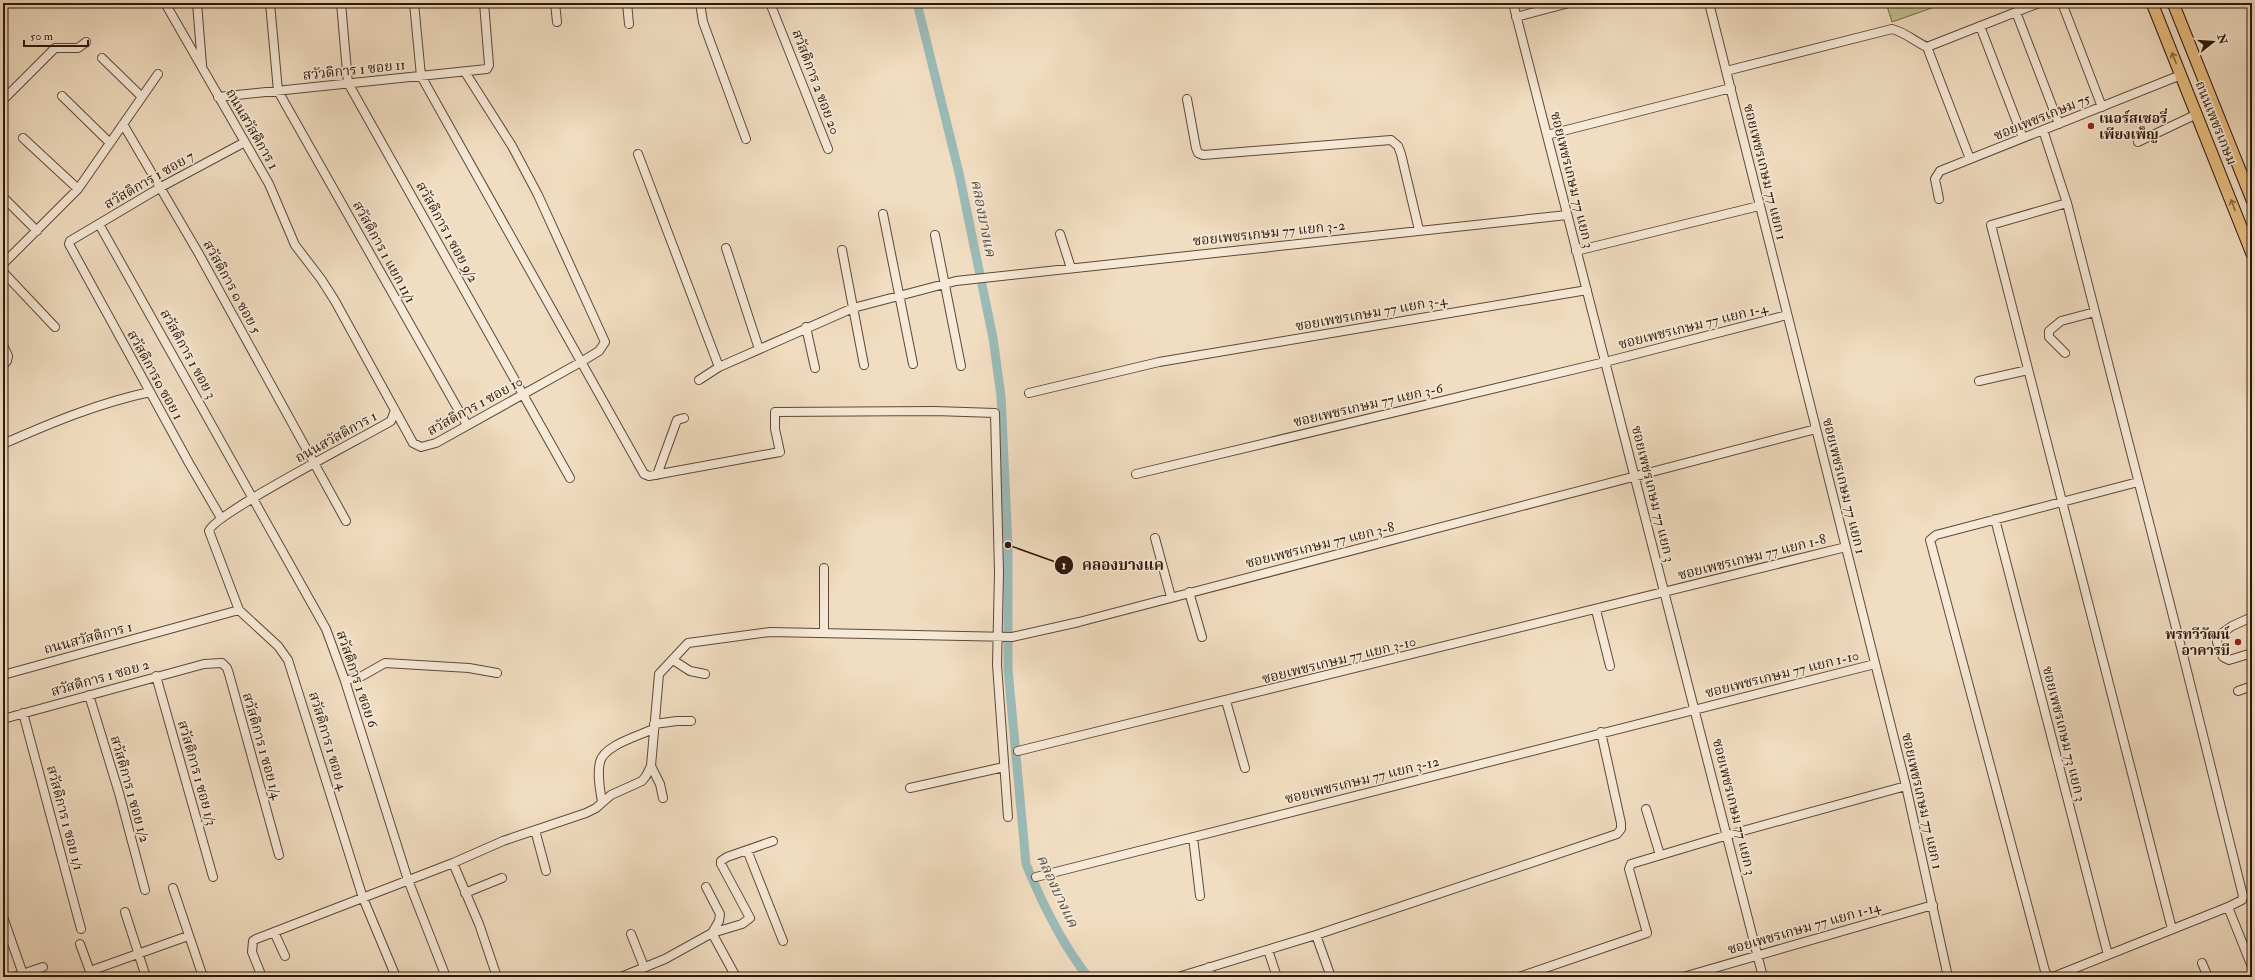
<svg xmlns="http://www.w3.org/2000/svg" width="2255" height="980" font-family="'IM FELL Double Pica','Noto Serif Thai',serif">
  <defs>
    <pattern id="park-tufts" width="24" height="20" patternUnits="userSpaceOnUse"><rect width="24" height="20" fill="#c1bf8e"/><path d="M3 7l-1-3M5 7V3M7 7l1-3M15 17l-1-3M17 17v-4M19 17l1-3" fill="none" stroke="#a6a379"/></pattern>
  </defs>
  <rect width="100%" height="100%" fill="#f1ddc1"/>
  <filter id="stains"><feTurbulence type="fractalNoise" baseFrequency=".005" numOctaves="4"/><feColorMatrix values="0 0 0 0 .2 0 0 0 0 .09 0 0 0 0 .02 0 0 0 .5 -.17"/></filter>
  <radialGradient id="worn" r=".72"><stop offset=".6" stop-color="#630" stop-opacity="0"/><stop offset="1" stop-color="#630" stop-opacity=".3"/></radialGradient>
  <path fill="url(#park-tufts)" stroke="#776b4c" d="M1886,3H1946L1892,22Z"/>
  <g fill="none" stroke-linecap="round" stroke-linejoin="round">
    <path stroke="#9bbbb8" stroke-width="9" d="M917,3L959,173L993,338L1001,396L1008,545V669L1026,864C1042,903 1062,944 1088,977"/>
    <g stroke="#5e4838" stroke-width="10">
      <path id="minor" d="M165,3L269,184L295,245L321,279L335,301L413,443L421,447L436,443L581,362L599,351L605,342L538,195L512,146L465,72
        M197,3L202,65
        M270,3L278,91L467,425
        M341,3L348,83L570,478
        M414,3L421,76L644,474L649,476L780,452L775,429V412L935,411L995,413L999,572L997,665L1008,817
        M555,3L557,22
        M627,3L629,24
        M700,3L703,22L746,139
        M770,3L828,149
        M1513,3L1763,977
        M1709,3L1906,786L1948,977
        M2062,3L2102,107
        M2016,12L2059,124
        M1516,17L1569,3
        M1980,26L2023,138
        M1927,47L1970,159
        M1927,47L2039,3
        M102,58L142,97
        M1726,71L1892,29C1905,32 1915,42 1927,47
        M62,96L110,143
        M218,97L487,69L489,65L484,3
        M1187,99L1196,148L1198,153L1203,155L1391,140L1398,146L1401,154L1419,230
        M3,100L55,48H78L86,42
        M123,124L199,254L346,521
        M2043,130L2067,203L2182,651L2243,896L2242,900L2228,907L2053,977L2048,976L2045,971L1930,540L1936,535L2138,482
        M1547,135L1731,88
        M23,138L78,189
        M2138,142L2197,114
        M638,154L719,367
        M3,197L37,231
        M1939,199L1935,179L1940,171L2181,75
        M2067,203L1991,225L2172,929
        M883,214L913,364
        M99,224L326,629L345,681L408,880L446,977
        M1060,234L1071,268
        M935,235L961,366
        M726,248L759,349
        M842,250L864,365
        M1576,251L1759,206
        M3,264L78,189L158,74
        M3,272L55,327
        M806,327L815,368
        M3,345L8,356L7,361L3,365
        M2065,353L2049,337V331L2061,321L2095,312
        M699,380L719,367L853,308L956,281L1567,215
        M1979,381L2028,370
        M1029,393L1159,362L1587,290
        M395,410L391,421C366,436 213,514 209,531L239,610L278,646L288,660L363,898L396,977
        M3,444C51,423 98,403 150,392
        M1136,474L1605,362L1787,315
        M657,475L677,420L684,418
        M221,518L189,463L69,244L70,241L161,187L245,142
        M1995,519L2108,955
        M1155,538L1171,597
        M824,568V632
        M1189,592L1202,637
        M1596,610L1610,666
        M2252,617L2232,626L2218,636L2217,642L2223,657L2229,660L2252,653
        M673,660L690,671L705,674
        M3,675L239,610
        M156,676L213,877
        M345,681L362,676L385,663L469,668L497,673
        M2238,691L2252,686
        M89,695L119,793L145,890
        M1226,701L1245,768
        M23,713L81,929
        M3,719L204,664L222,663L227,668L229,674L279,855
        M654,724L677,721H691
        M1018,751L1846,547
        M651,766L660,784L663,798
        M910,788L1004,767
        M602,802C600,790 597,774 600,762C604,745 639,736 653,729
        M1646,809L1660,855
        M535,830L546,871
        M1193,837L1200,896
        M747,850L783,941
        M453,863L479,924L497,977
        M1036,877L1875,664
        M173,888L203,977
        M465,893L502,878
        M2228,907L2252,967
        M125,912L146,977
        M3,917L24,977
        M274,932L285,956
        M631,934L644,967
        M1316,935L1331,977
        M80,944L92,977
        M1268,950L1277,977
        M2202,963L2208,977
        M1209,967L1212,977
        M90,971L188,936
        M260,972L252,952L253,941L256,939L453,863L503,841L586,813L596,808L611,795L642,781L646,776L651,766L659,674L688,643L770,632L1012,637L1079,622L1816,429
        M14,977L43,967
        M621,977L665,959L712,933L719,921L720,914L706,887
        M736,977L712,933L742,924L750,918L721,864V861L727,857L773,841
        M1178,977L1316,935L1617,834L1621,829V823L1601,732
        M1519,977L1647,933L1629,869L1631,864L1728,835L1906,786
        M1683,977L1933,905"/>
    </g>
    <g stroke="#2d170a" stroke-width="13">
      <path id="major" d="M2152,3L2252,254
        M2173,3L2252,200"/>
    </g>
    <use href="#minor" stroke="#f6e9d7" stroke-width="8"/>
    <use href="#major" stroke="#e8be80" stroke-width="11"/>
  </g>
  <defs><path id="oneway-shaft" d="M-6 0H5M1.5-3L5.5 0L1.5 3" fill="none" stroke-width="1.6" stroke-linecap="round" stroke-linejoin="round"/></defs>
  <g stroke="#8a6a45">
    <use href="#oneway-shaft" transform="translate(2174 58) rotate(-112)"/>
    <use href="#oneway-shaft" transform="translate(2233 205) rotate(-111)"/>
  </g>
  <g fill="#8f2418" stroke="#f6e9d7" stroke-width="1.5">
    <circle cx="2091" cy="126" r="4"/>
    <circle cx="2238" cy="642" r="4"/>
  </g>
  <g text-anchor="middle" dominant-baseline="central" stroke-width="3.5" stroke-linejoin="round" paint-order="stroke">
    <g font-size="14" fill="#2d170a" stroke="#f6e9d7">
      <text transform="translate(354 70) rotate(-6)">สวัวดิการ 1 ซอย 11</text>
      <text transform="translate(816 82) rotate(69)">สวัสดิการ 2 ซอย 20</text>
      <text transform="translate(2042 117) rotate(-22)">ซอยเพชรเกษม 75</text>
      <text transform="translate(2216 123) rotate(68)">ถนนเพชรเกษม</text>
      <text transform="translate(252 129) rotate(60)">ถนนสวัสดิการ 1</text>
      <text transform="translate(1765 172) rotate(76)">ซอยเพชรเกษม 77 แยก 1</text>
      <text transform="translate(149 180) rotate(-30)">สวัสดิการ 1 ซอย 7</text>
      <text transform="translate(1572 180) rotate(76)">ซอยเพชรเกษม 77 แยก 3</text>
      <text transform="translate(447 232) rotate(61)">สวัสดิการ 1 ซอย 9/2</text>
      <text transform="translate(1269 233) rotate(-6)">ซอยเพชรเกษม 77 แยก 3-2</text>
      <text transform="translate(384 252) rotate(61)">สวัสดิการ 1 แยก 11/1</text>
      <text transform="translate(232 287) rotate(61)">สวัสดิการ ๑ ซอย 5</text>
      <text transform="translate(1371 313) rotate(-10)">ซอยเพชรเกษม 77 แยก 3-4</text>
      <text transform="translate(1693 326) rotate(-14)">ซอยเพชรเกษม 77 แยก 1-4</text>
      <text transform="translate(188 354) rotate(61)">สวัสดิการ 1 ซอย 3</text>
      <text transform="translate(155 375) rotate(61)">สวัสดิการ๑ ซอย 1</text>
      <text transform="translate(1368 405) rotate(-13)">ซอยเพชรเกษม 77 แยก 3-6</text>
      <text transform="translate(475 406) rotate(-29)">สวัสดิการ 1 ซอย 10</text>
      <text transform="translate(336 437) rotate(-29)">ถนนสวัสดิการ 1</text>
      <text transform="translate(1844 486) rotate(76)">ซอยเพชรเกษม 77 แยก 1</text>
      <text transform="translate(1653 494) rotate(76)">ซอยเพชรเกษม 77 แยก 3</text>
      <text transform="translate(1320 545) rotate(-14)">ซอยเพชรเกษม 77 แยก 3-8</text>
      <text transform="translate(1752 557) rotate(-14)">ซอยเพชรเกษม 77 แยก 1-8</text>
      <text transform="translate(88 638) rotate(-15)">ถนนสวัสดิการ 1</text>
      <text transform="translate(1339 660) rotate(-14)">ซอยเพชรเกษม 77 แยก 3-10</text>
      <text transform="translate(1782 674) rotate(-14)">ซอยเพชรเกษม 77 แยก 1-10</text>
      <text transform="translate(100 678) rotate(-16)">สวัสดิการ 1 ซอย 2</text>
      <text transform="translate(357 679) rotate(71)">สวัสดิการ 1 ซอย 6</text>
      <text transform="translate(2064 734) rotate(76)">ซอยเพชรเกษม 73 แยก 3</text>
      <text transform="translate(328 741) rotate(73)">สวัสดิการ 1 ซอย 4</text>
      <text transform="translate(262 746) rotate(74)">สวัสดิการ 1 ซอย 1/4</text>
      <text transform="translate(197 773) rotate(74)">สวัสดิการ 1 ซอย 1/3</text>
      <text transform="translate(1362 780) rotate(-14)">ซอยเพชรเกษม 77 แยก 3-12</text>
      <text transform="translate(130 789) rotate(74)">สวัสดิการ 1 ซอย 1/2</text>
      <text transform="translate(1922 801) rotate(77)">ซอยเพชรเกษม 77 แยก 1</text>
      <text transform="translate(1734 807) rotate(76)">ซอยเพชรเกษม 77 แยก 3</text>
      <text transform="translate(65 818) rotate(75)">สวัสดิการ 1 ซอย 1/1</text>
      <text transform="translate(1804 928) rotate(-16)">ซอยเพชรเกษม 77 แยก 1-14</text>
    </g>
    <g font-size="14" font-weight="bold" fill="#2d170a" stroke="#f6e9d7" text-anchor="start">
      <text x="2099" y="118">เนอร์สเซอรี่<tspan x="2099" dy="16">เพียงเพ็ญ</tspan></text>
      <text x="2230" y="634" text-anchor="end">พรทวีวัฒน์<tspan x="2230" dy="16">อาคารบี</tspan></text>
    </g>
    <g font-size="15" font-style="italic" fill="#545047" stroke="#f6e9d7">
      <text transform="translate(983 218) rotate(79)">คลองบางแค</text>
      <text transform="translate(1057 891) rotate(65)">คลองบางแค</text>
    </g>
  </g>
  <path fill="none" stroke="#2d170a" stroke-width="1.5" d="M1008 545L1064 565"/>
  <g fill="#2d170a" stroke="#f6e9d7" stroke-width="1.5">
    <circle cx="1008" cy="545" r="4"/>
    <circle cx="1064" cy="565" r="10"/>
  </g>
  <g font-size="12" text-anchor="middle" font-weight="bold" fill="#fff">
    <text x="1064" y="569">1</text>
  </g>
  <g font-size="15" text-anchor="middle" font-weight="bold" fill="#2d170a" stroke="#f6e9d7" stroke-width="3.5" stroke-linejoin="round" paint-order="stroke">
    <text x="1123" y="570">คลองบางแค</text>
  </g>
  <rect width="2255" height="980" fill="none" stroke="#f1ddc1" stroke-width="16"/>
  <rect x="4" y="4" width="2247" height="972" fill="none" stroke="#2d170a" stroke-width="2"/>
  <rect x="8" y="8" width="2239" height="964" fill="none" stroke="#2d170a"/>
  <g transform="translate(2213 42) rotate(73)" stroke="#f6e9d7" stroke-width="3" paint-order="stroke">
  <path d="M0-3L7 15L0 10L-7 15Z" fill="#2d170a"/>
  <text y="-6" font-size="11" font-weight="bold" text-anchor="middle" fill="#2d170a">N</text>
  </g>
  <path d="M24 40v6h64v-6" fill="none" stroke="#2d170a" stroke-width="2"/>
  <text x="30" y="40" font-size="12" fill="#2d170a" stroke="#f6e9d7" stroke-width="3" paint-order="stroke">50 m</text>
  <rect width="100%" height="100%" filter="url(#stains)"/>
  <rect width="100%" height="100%" fill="url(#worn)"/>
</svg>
